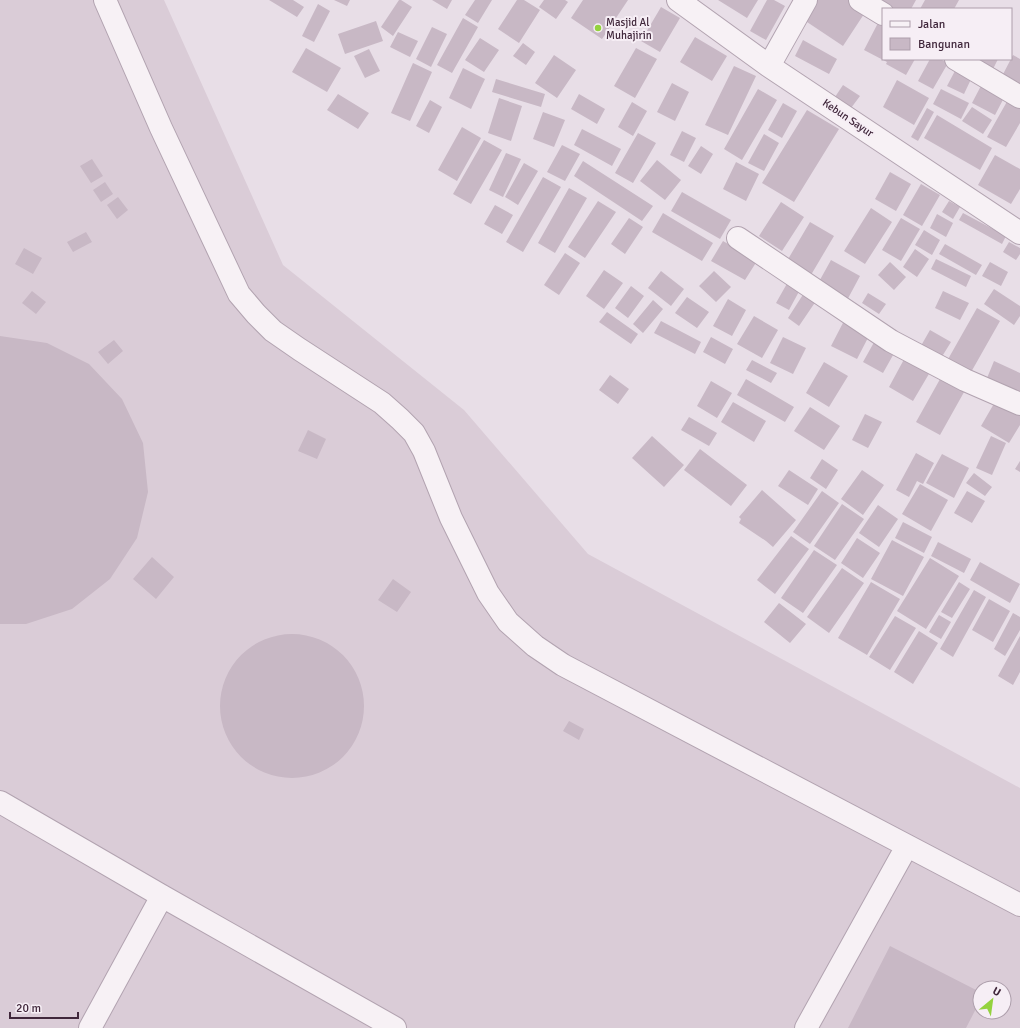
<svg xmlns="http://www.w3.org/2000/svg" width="1020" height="1028" font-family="Signika,sans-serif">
  <rect width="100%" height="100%" fill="#e8dee7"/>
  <path fill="#daccd7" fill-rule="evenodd" d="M0,0H164L283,265L464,410L588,554L1020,788V1028H0ZM980,988H1004V1012H980Z"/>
  <path fill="#c8b8c5" d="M269,0H293L304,7L297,17Z
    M334,0H350L347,6Z
    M399,0H401L412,7L393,36L381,27Z
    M432,0H452L447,9Z
    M475,0H492L478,23L465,15Z
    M517,0H524L540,10L519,43L498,29Z
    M544,0H565L568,2L556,19L539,7Z
    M583,0H628L602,39L571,18Z
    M718,0H758L747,18Z
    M767,0H774L785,6L766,40L750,31Z
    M817,0H850L866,11L843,46L804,20Z
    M881,0H916L911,9H885Z
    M925,0H959L954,9H920Z
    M318,4L330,11L314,42L302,36Z
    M661,7L680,18L660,52L641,41Z
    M463,18L478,27L452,73L437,65Z
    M376,21L383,41L345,54L338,34Z
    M879,21L883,23V59H915L906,75L886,64L887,62L864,50Z
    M432,27L447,34L431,67L416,59Z
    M398,32L418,41L410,57L390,47Z
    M695,37L727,56L712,81L680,62Z
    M480,38L499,50L484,72L465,60Z
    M803,40L837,59L829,74L795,56Z
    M523,43L535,52L526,65L513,56Z
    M306,48L341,68L327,92L292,72Z
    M636,48L657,59L635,98L614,86Z
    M369,49L380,71L365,78L354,56Z
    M554,55L576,70L557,98L535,83Z
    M1013,55L1020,59V90L1000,80Z
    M930,59H940L948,63L933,89L918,81Z
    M975,59H998L993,69Z
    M413,63L432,72L410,121L391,113Z
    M734,66L756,76L728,135L705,125Z
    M957,67L973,75L964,94L947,86Z
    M463,68L485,79L471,109L449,98Z
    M496,79L545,94L541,107L492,92Z
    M897,80L929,98L914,125L883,107Z
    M983,82L1006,94L995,115L972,103Z
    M672,83L689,92L675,121L657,112Z
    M843,85L860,96L851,108L835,97Z
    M758,89L777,100L742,160L724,149Z
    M941,89L969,103L961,119L933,104Z
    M338,94L369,113L358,129L327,110Z
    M579,94L605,109L597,124L571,109Z
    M499,98L522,106L511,141L488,133Z
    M1009,98L1020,105V123L1006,147L987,137Z
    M430,100L442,107L429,133L416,126Z
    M632,102L647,111L633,136L618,127Z
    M783,103L797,111L782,138L768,130Z
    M972,107L992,120L983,134L962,121Z
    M927,108L934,112L918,141L911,137Z
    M807,110L839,129L794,202L762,183Z
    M543,112L565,120L554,147L533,139Z
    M937,115L992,148L980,170L924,138Z
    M462,127L481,138L457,181L438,170Z
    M582,129L621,149L612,166L574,145Z
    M682,131L696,138L684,162L670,155Z
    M638,133L656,143L633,183L615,173Z
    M764,134L779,143L764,171L748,163Z
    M484,140L502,150L471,204L453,194Z
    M562,145L580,154L565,181L547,172Z
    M701,146L713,154L701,174L688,166Z
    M506,153L521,159L503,197L489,190Z
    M995,155L1020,169V189L1011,204L978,185Z
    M92,159L103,176L91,183L80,166Z
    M657,160L681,180L665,200L640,181Z
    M583,161L653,206L642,221L574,176Z
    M736,162L759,174L746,201L723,189Z
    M524,163L538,171L518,205L505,197Z
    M890,172L911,184L896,211L875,199Z
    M543,177L561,187L523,252L506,242Z
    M105,182L113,194L101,202L93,190Z
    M921,184L940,195L922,226L903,215Z
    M569,188L587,198L555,253L538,243Z
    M682,192L731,220L720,239L671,211Z
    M118,197L128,210L117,219L107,205Z
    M598,201L616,212L585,258L568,247Z
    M949,201L960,207L953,219L942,212Z
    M781,202L804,217L782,251L759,236Z
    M495,205L513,215L502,234L484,224Z
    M871,208L892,222L865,264L844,251Z
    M663,213L713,243L702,261L652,232Z
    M963,213L1006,236L1002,244L959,220Z
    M937,214L953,223L946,237L930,228Z
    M629,218L643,227L625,254L611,244Z
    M901,218L920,229L901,261L882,250Z
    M810,222L834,236L808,280L784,266Z
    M924,230L940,240L932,255L915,245Z
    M86,232L92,242L73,252L67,242Z
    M723,241L757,261L745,280L711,261Z
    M1009,242L1020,248V254L1016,260L1003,252Z
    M945,244L982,265L976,275L939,254Z
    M24,248L42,258L33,274L15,264Z
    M915,249L929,259L917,277L903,267Z
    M565,253L580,263L559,295L544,285Z
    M936,259L971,276L966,287L931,269Z
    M831,260L860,276L845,304L816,287Z
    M890,262L906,277L894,290L878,275Z
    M990,262L1008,272L1001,286L982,276Z
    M604,270L623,283L604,309L586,296Z
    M661,271L684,289L671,306L648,288Z
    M714,271L731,287L716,302L699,286Z
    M789,280L802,286L789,310L776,303Z
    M631,286L644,296L628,318L615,308Z
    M994,289L1020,306V316L1014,325L984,304Z
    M32,291L46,302L36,314L22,303Z
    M943,291L969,303L960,320L935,308Z
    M804,293L816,301L799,326L788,318Z
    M868,293L886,304L879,314L862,303Z
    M687,297L709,312L697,328L675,313Z
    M728,299L746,310L732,336L713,326Z
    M653,300L663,309L643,333L633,324Z
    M977,308L1000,321L970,374L947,361Z
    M607,312L638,334L631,344L599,322Z
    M754,316L778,330L762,358L737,344Z
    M845,319L871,332L857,359L831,346Z
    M661,321L701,342L695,354L654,333Z
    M930,330L951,342L938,363L918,351Z
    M0,336L47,343L89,364L122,399L143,443L148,492L137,538L110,579L72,609L26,624H0Z
    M711,337L733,349L725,364L703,352Z
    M783,337L806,348L793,374L770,363Z
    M877,337L897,348L883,373L863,362Z
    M114,340L123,351L108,364L98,352Z
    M908,352L933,367L913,401L889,387Z
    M752,360L777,373L771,383L746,370Z
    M994,361L1020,373V398L985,383Z
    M824,362L848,376L829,407L806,393Z
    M944,372L968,385L940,435L916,422Z
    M610,375L629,389L618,404L599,390Z
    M746,379L794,407L785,422L737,395Z
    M711,381L732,393L717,418L697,406Z
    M999,395L1020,408V425L1009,443L981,426Z
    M733,402L766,421L754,442L721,422Z
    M810,407L840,426L824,450L794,431Z
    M865,414L882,422L868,448L852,440Z
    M689,417L717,433L709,446L681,430Z
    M308,430L326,439L317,459L298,451Z
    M652,436L684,465L664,487L632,458Z
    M991,436L1006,443L992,475L976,468Z
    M700,449L747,485L731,506L684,470Z
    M916,453L934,463L923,484L917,481L909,497L896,490Z
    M942,454L969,468L954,498L926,483Z
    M822,459L838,470L826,489L810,478Z
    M1020,461V472L1015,469Z
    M789,470L818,489L808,505L778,486Z
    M862,470L884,485L863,515L841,499Z
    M974,473L992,487L985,496L966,483Z
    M920,484L948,500L931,531L902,514Z
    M762,490L796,520L773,547L766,541L739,523L741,519L739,517Z
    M822,491L839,503L810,544L793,532Z
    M967,491L985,501L972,523L954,513Z
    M842,504L864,519L835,560L814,546Z
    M878,505L898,519L879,547L859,533Z
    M903,522L932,537L924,553L895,538Z
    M791,536L809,549L775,594L757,580Z
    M857,538L880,553L863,578L841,563Z
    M892,540L924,557L903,596L871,579Z
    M938,542L971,559L964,573L931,556Z
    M814,550L837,565L803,613L781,598Z
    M152,557L174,577L156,599L133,579Z
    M930,558L959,576L926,629L897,611Z
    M980,562L1020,584L1010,603L970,580Z
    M842,568L864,583L829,633L807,617Z
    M393,579L411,592L397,612L378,600Z
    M871,582L900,599L867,655L838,638Z
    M959,582L970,589L952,618L941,612Z
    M974,590L986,597L953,657L940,649Z
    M989,599L1010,611L993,642L972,630Z
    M779,603L806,624L790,643L764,622Z
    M1013,613L1020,617V630L1005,656L994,649Z
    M939,615L951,622L941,639L929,632Z
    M895,616L916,628L890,670L869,657Z
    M919,631L938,643L913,684L894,672Z
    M220 706a72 72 0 1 1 144 0a72 72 0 1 1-144 0Z
    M1020,636V672L1013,685L998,676Z
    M569,721L584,729L579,740L563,731Z
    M890,946L980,992V1001L966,1028H848Z"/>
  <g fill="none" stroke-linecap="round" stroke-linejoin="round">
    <g stroke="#b2a3b0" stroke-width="24">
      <path id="minor" d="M105,0L161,128L239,294L256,314L273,331L299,349L382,403L400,419L414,433L424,451L451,518L488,593L508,622L535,646L563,665L1020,905
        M678,0L769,66L1020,233
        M860,0L883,14
        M956,59L1020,97
        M769,66L806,0
        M738,238L891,341L965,380L1020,404
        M0,802L162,896L395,1028
        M90,1028L162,896
        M806,1028L907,846"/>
    </g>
    <use href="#minor" stroke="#f7f1f5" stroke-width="22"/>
  </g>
  <circle fill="#94d23e" stroke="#f6eef5" stroke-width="1.5" cx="598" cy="28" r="4"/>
  <g text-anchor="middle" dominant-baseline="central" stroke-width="4" stroke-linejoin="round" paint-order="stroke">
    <g font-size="11" fill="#40273b" stroke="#f6eef5" text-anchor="start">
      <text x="606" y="22">Masjid Al<tspan x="606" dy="13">Muhajirin</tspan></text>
    </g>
    <g font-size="11" fill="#40273b" stroke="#f6eef5">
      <text transform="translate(848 118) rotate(34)">Kebun Sayur</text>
    </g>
  </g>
  <rect x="882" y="8" width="130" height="52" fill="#f6eef5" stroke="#ad9eab"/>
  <rect x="890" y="21" width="20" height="6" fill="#f7f1f5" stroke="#ad9eab"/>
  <text x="918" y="28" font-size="12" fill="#40273b">Jalan</text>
  <rect x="890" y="38" width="20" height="12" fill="#c8b8c5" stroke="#ad9eab"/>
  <text x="918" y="48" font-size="12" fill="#40273b">Bangunan</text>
  <g transform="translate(992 1000) rotate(29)"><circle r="19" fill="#f6eef5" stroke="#ad9eab"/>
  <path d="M0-3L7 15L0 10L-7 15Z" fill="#94d23e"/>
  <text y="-6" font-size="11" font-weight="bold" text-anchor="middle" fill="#40273b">U</text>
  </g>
  <path d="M10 1012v6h68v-6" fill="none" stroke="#40273b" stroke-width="2"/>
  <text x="16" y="1012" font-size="12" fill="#40273b" stroke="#f6eef5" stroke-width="3" paint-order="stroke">20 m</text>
</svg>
